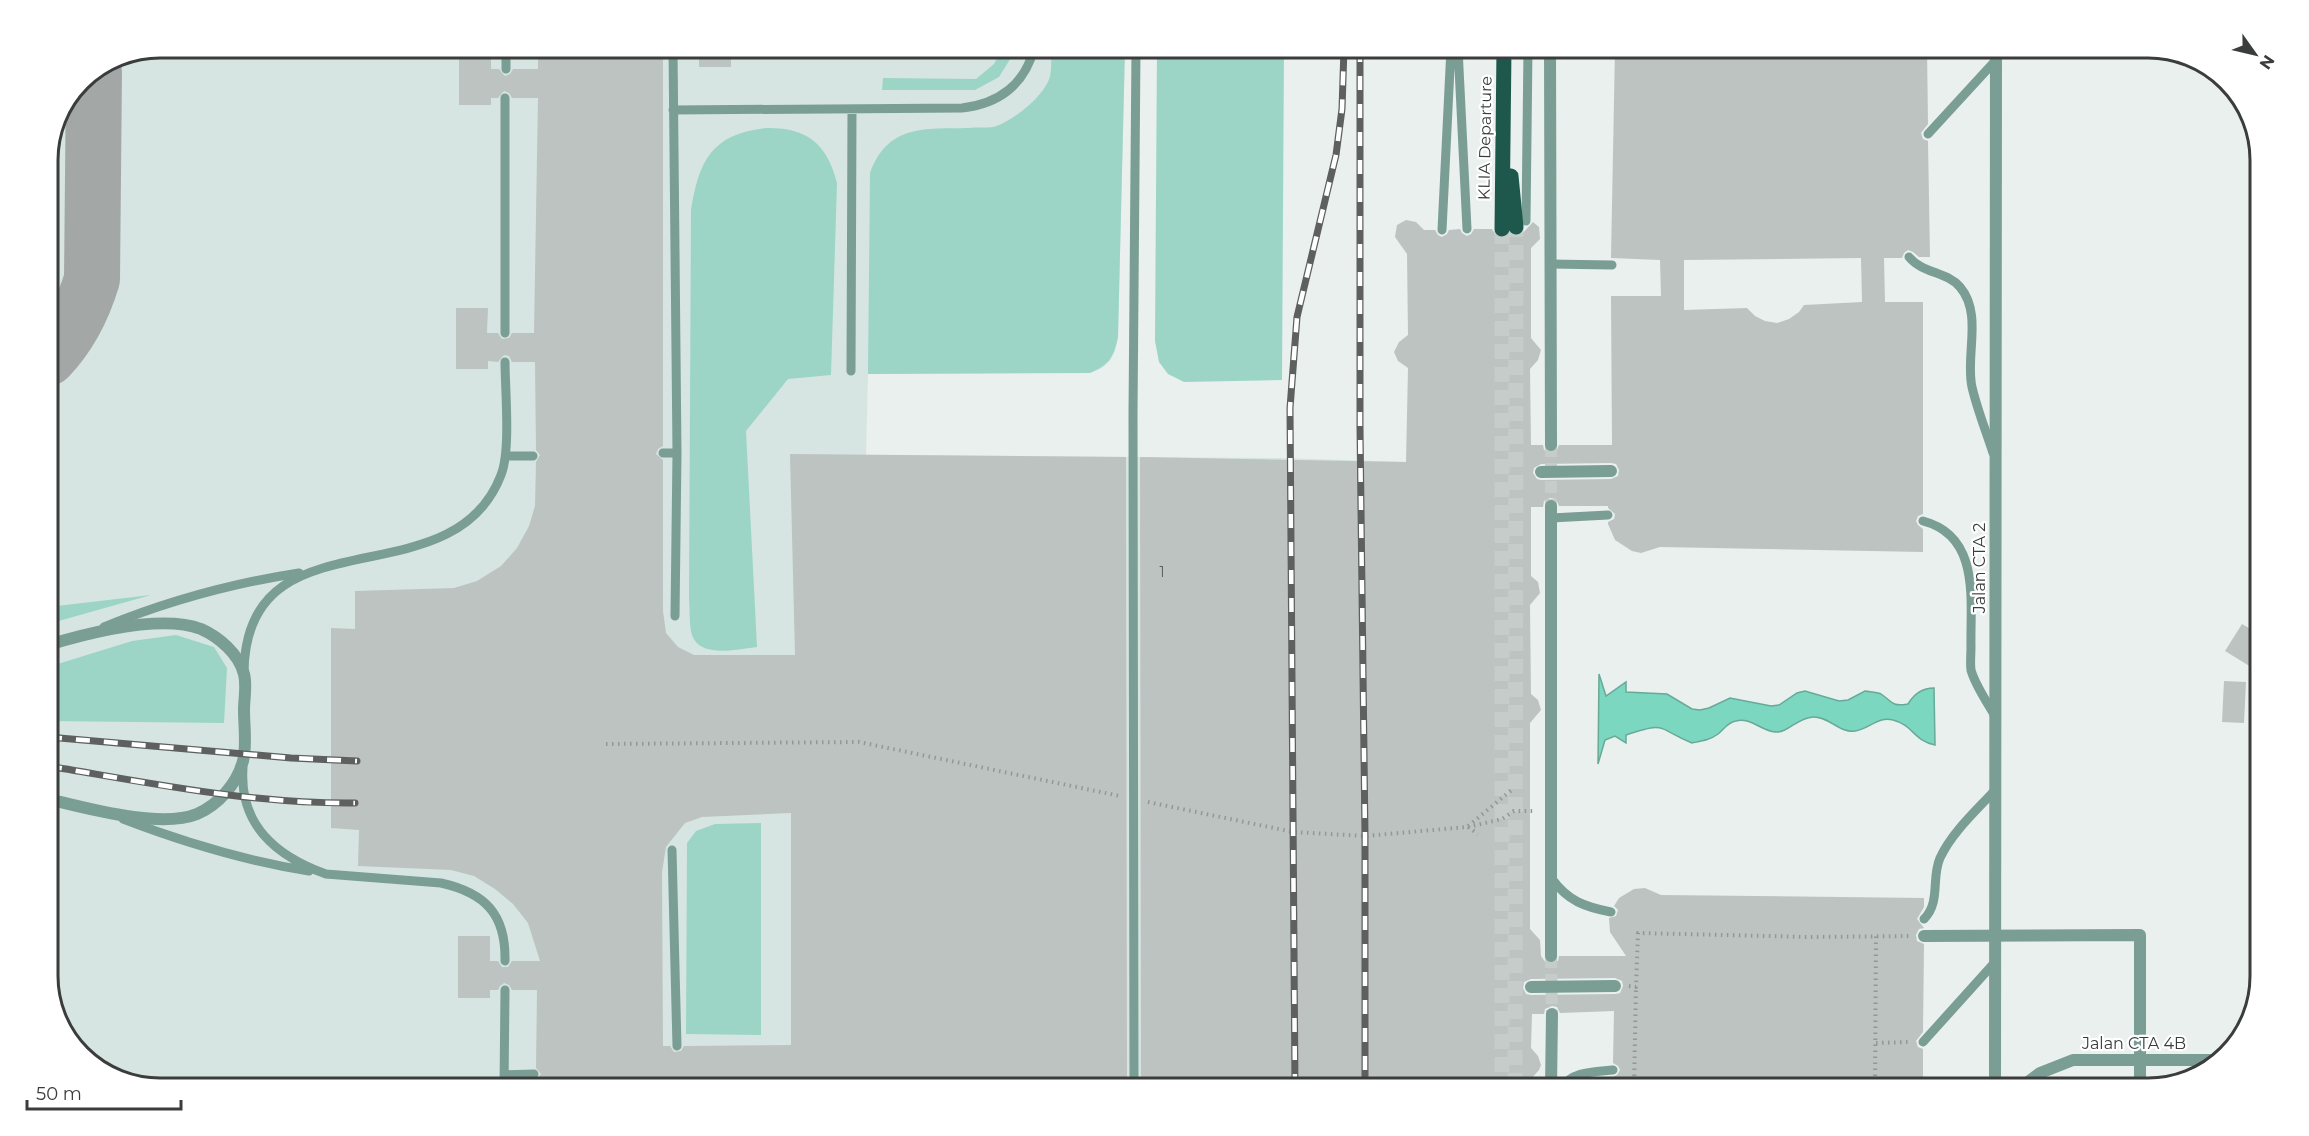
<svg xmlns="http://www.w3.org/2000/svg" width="2309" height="1136" font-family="Montserrat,sans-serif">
  <rect width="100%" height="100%" fill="#e9f0ee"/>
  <path fill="#d6e5e1" d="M160,48H1125L1118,337L1115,351L1110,361L1102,368L1090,373L868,374L866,455L1281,458L1406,462L1407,1088H160L111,1077L67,1038L48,983V153L81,81L118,56Z"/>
  <path fill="#9cd5c6" d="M1002,48H1017L999,77L975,90H882L883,78L976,79L994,64Z
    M1051,48H1125L1118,337C1114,357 1109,365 1090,373L868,374L870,173C888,124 924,129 969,128C977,127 986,128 993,127C1011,123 1046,95 1050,76C1052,67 1051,57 1051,48Z
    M1157,48H1284L1282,380L1184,382L1168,374L1159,362L1155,341Z
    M766,128C806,127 827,143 837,183L831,375L788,379L746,431L757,647C739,649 700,659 692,635C689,625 690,609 689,598L691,210C699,160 712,134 766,128Z
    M151,595L48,624V607Z
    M176,635L214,647L227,668L224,723L48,721V667L132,641Z
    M715,824L761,823V1035L686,1034L687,843L696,831Z"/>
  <path fill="#7bd7c0" stroke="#68a998" stroke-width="1.5" d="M1599,674L1606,696L1626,682V692L1667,694L1692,709L1700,710L1709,708L1730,698L1771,706L1779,705L1797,693L1805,691L1839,701L1848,700L1865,691C1870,692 1876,692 1881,694C1893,702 1891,707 1908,704C1914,694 1922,688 1934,688L1935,745C1914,741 1913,725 1893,720C1878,716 1869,729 1855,731C1841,734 1828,716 1813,717C1797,718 1788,733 1775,732C1762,731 1750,717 1736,721C1728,722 1724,729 1718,734C1710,740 1702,741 1692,743C1656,728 1667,721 1626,735V743L1615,736L1605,740L1598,764Z"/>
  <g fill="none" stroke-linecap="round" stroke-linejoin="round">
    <path stroke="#a3a8a6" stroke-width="56" d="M48,358C70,335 83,309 92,279L94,72"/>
  </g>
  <path fill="#bdc3c1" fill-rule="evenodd" d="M459,48H491V69H499L505,76L510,74L513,69H538V48H663V446L658,449L656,454L663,460V611L666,633L678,647L694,655H795L790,454L1126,457L1127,1088H536V1080L541,1074L536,1068L537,990H512L509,985L504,983L500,986L498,990H490V998H458V936H490V961H498L502,967H508L512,961H540L528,923L513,904L495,889L474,876L451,870L358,866L359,830L331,828V628L355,629V591L454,588L477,581L501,566L517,548L529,526L535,506L536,462L540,455L536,450L535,362H512L509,356L504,355L498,362L488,361V369H456V308H488L487,333H498L502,339L509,338L512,333H534L538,98H512L509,93L504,91L498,98H491V105H459ZM791,813V1045L684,1046L681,1051L674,1052L670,1046H663L662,872L666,847L685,823L702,817Z
    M699,48H731V67H699Z
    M1615,48H1927L1928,124L1921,133L1923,139L1928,141L1930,257H1919L1913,252L1908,250L1904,253L1902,258H1884L1885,302H1923V514L1918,516L1916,521L1918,525L1923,529V552L1660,547L1641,553L1632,551L1615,540L1608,524V522L1614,519L1615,514L1608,508V506H1559L1556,499L1550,498L1544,501L1543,507H1531V576L1538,582L1540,593L1530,605L1531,694L1538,700L1541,710L1530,723V929L1540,940L1541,956L1546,963L1552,964L1558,961L1559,956H1626L1610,932L1609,918L1616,916L1618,910L1614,906L1619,898L1634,889L1645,888L1661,895L1924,898V907L1917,919L1924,928L1919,929L1916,935L1917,941L1924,944L1923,1032L1916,1041L1918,1047L1923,1049V1088H1612L1613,1077L1617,1075L1620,1070L1618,1066L1613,1063L1614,1011L1560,1013L1557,1007L1552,1006L1545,1009L1544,1014H1532L1531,1048L1538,1056L1541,1065L1539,1070L1531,1079V1088H1141L1140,457L1406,462L1408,368L1398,361L1394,352L1399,342L1408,335L1407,254L1395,237L1397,225L1406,220L1416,222L1424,230H1435L1438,235L1442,237L1447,234L1449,230L1460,229L1462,233L1467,236L1471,234L1474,229H1492L1497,237L1502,239L1510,234L1516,237L1521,235L1533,222L1539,227L1540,239L1531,248V338L1541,350L1538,360L1530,369L1531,445H1543L1544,450L1550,453L1556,452L1559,445H1612L1611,296H1661L1660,260L1611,258ZM1861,258L1862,302L1804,305L1799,312L1789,319L1777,323L1765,321L1755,316L1747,308L1684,310V260ZM1611,463L1616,464L1619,470L1618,476L1611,479L1541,480L1537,479L1533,473L1534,468L1541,464ZM1615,978L1622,981L1623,986L1620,993L1615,994L1531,995L1526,994L1523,988L1524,982L1531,979Z
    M2242,624L2261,635V650L2251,667L2225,651Z
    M2224,681L2246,682L2244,723L2222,722Z"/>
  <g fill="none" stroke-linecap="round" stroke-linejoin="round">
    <path stroke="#c6ccca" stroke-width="12" stroke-dasharray="12 6" stroke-linecap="butt" d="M1551,445V506
      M1551,956L1552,1014"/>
    <path stroke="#c6ccca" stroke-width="15" stroke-dasharray="15 8" stroke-linecap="butt" d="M1502,229V1088
      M1515,1088L1516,227"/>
    <path stroke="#939897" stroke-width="4" stroke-dasharray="1.5 4.5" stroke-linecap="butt" d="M606,744L859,742L1120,796
      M1148,802L1293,832L1365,836L1467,827L1514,788
      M1468,827L1502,819L1514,811H1535
      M1468,827L1478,834
      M1629,986L1636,987L1638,933L1810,937L1911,936
      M1876,1043L1910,1042
      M1634,1088L1636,987
      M1875,1088L1876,936"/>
    <path stroke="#7a9e94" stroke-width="9" d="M673,48L677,453L675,616
      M1458,48L1467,229
      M506,69V48
      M673,110L962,108C998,104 1025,85 1034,48
      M1928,134L1996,60
      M1526,221L1528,48
      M1442,230L1451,48
      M1909,257C1923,274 1946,271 1960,287C1983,314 1965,356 1972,387C1977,409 1986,431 1993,453
      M1550,264L1612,265
      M505,333V98
      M851,371L852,109
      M663,453H677
      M506,456H533
      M1551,518L1608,515
      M1923,521C1981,536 1970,601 1971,647C1971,654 1970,663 1971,670C1975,685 1987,702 1995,716
      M104,627C165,602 234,583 299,573
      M244,672C246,507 452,604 501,475C511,450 505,390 505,362
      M243,768C239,825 276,856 326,874L441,883C486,893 506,915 505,961
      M123,819C183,842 246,861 309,871
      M672,850L677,1046
      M1552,879C1568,901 1585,907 1611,912
      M1924,919C1941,902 1931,878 1940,858C1952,832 1977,810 1996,789
      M1923,1042L1996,961
      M504,1075L534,1074
      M504,1088L505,990
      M1134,1088L1133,414L1136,48
      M1561,1088C1573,1071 1593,1072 1613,1070"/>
    <path stroke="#7a9e94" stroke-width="12" d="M1541,472L1611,471
      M1924,936L2140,935V1088
      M1531,987L1615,986"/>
    <path stroke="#7a9e94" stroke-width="12" d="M1550,48L1551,445
      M1551,506V956
      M48,645C88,633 161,614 201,629C219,637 239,654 244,674C247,685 244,699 244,710C244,726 247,746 243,761C237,784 218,805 197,814C160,829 86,808 48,799
      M1551,1088L1552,1014
      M1995,1088L1996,48
      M2020,1088L2040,1073L2073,1060H2219"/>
    <path stroke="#1e584c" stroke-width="15" d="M1511,176L1516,227
      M1502,229L1504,48"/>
    <g stroke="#5d605f" stroke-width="7">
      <path id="rail" d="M1360,48V427L1365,836V1088
        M48,737L291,758L357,761
        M48,766C150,783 251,804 355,803
        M1295,1088L1290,408L1297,317L1336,155L1342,109L1344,48"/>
    </g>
    <use href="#rail" stroke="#fff" stroke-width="4.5" stroke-dasharray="14" stroke-linecap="butt"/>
  </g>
  <g text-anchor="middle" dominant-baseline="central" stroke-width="4.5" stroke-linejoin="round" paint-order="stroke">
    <g font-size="14" fill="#5b5e5d">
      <text x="1162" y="572">1</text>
    </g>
    <g font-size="16" fill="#3a3d3c" stroke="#fff">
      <text transform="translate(1485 138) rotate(-89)">KLIA Departure</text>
      <text transform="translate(1979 568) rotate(-90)">Jalan CTA 2</text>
      <text x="2134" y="1043">Jalan CTA 4B</text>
    </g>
  </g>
  <path d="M0 0H2309V1136H0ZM160 58H2148A102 102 0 0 1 2250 160V976A102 102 0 0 1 2148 1078H160A102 102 0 0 1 58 976V160A102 102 0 0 1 160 58Z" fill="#fff" fill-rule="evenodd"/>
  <path fill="none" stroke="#3a3d3c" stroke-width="3" d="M160 58H2148A102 102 0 0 1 2250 160V976A102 102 0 0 1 2148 1078H160A102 102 0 0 1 58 976V160A102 102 0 0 1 160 58Z"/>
  <g transform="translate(2255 54) rotate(124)" stroke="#ffffff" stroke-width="4.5" paint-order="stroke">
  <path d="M0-4.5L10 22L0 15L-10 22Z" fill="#3a3d3c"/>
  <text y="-9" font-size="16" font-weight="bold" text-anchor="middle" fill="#3a3d3c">N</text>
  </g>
  <path d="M27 1100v9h154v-9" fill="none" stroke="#3a3d3c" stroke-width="3"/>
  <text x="36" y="1100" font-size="18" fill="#3a3d3c" stroke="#ffffff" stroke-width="4.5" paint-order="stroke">50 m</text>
</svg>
